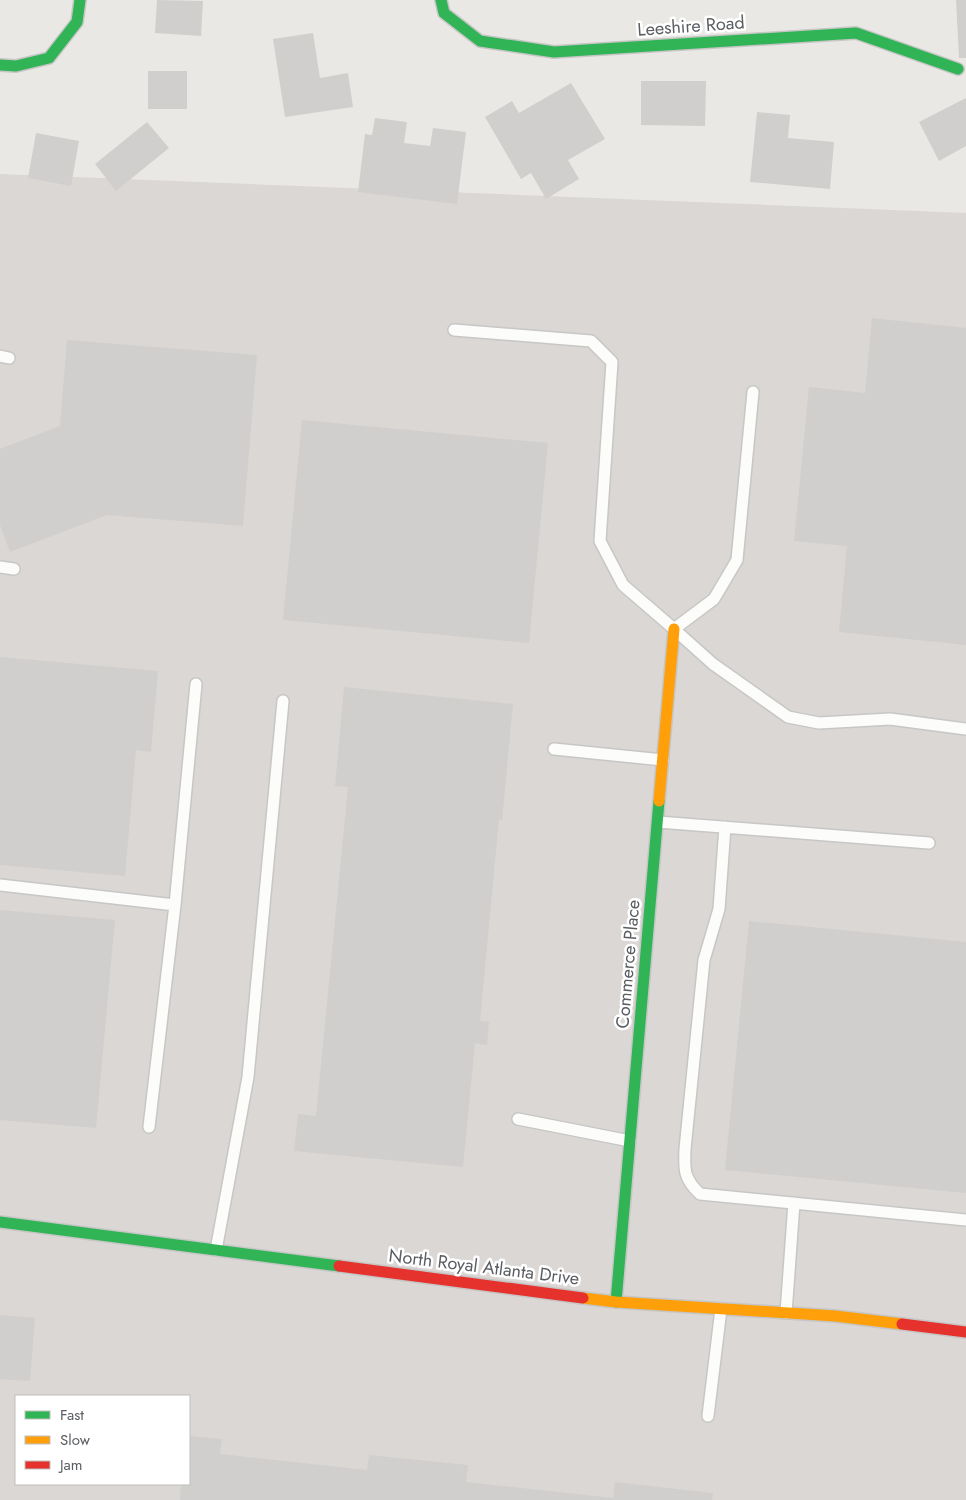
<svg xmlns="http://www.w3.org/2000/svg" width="966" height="1500" font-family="Jost,sans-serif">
  <rect width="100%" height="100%" fill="#eae8e4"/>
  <path fill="#dad7d4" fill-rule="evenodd" d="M0,174L966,213V1500H0ZM16,1396H189V1484H16Z"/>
  <path fill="#d1cfcd" d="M157,0L203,1L201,36L155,33Z
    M956,0H966V58H959Z
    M313,33L320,78L348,73L353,107L285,117L273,39Z
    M148,71H187V109H148Z
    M641,81H706L705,126L641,125Z
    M571,83L605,139L568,160L579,179L546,199L531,173L521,179L485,117L512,101L519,113Z
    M966,98V146L939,161L919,122Z
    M757,112L790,115L788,138L834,142L830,189L750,182Z
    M375,118L407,122L404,143L430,146L433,128L466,132L457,204L358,192L365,134L372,135Z
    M147,122L169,148L116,191L95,164Z
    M36,133L79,141L71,186L28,178Z
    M872,318L966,328V645L839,632L847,546L794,541L809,387L865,393Z
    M67,340L257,355L243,526L107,515L10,552L0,525V449L60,426Z
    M302,420L548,443L529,643L283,620Z
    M0,657L158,671L151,752L136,750L125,876L0,865Z
    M344,687L513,704L502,820L499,819L480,1021L489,1022L487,1045L475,1043L463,1167L294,1151L298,1114L316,1116L348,787L335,786Z
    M0,910L115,920L96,1128L0,1120Z
    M749,921L966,942V1193L725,1170Z
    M0,1315L35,1318L30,1381L0,1379Z
    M189,1436L222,1439L220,1454L367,1470L369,1455L468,1465L466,1482L613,1498L615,1482L713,1493L712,1500H180L181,1484H189Z"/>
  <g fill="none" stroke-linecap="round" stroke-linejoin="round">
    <g stroke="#c6c7c6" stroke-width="14">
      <path id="lane" d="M454,330L591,341L612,362L600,541L623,585L674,629L714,599L737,560L753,392
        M0,356L9,358
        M0,567L14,569
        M675,630L713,664L788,717L819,723L890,719L966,729
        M554,749L663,760
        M658,822L929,843
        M725,827L719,909L704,960L685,1149C684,1170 684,1179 700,1194L966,1220
        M0,885L175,905L149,1127
        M175,905L196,684
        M518,1119L630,1141
        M216,1250L248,1077L283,701
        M786,1313L794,1203
        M708,1416L721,1309"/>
    </g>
    <g stroke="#c6c6c6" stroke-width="14">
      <path id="fast" d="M441,0L444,13L480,41L554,52L856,33L958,69
        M0,65L16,66L49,58L77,22L80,0
        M0,1222L339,1266
        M616,1302L659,801"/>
    </g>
    <g stroke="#c6c6c6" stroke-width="14">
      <path id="slow" d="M659,801L674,629
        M583,1298L616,1302L835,1316L902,1324"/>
    </g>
    <g stroke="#c6c6c6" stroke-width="14">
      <path id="jam" d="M339,1266L583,1298
        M902,1324L966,1332"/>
    </g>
    <use href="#lane" stroke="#fcfcfb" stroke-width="11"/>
    <use href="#fast" stroke="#30b455" stroke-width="11"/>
    <use href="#slow" stroke="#ff9f0a" stroke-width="11"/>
    <use href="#jam" stroke="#e5322d" stroke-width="11"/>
  </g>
  <g text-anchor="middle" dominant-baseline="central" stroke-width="5" stroke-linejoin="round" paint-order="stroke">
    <g font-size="18" fill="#5a5e62" stroke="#fff">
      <text transform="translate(691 26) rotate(-4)">Leeshire Road</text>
      <text transform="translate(628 964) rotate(-85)">Commerce Place</text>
      <text transform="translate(484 1267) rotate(7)">North Royal Atlanta Drive</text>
    </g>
  </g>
  <rect x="15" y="1395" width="175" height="90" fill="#ffffff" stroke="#bdbfc0"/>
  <rect x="25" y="1411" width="25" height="8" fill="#30b455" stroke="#bdbfc0"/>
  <text x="60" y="1420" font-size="15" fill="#5a5e62">Fast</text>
  <rect x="25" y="1436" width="25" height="8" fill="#ff9f0a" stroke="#bdbfc0"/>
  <text x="60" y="1445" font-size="15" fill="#5a5e62">Slow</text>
  <rect x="25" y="1461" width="25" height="8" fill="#e5322d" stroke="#bdbfc0"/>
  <text x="60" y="1470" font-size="15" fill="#5a5e62">Jam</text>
</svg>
